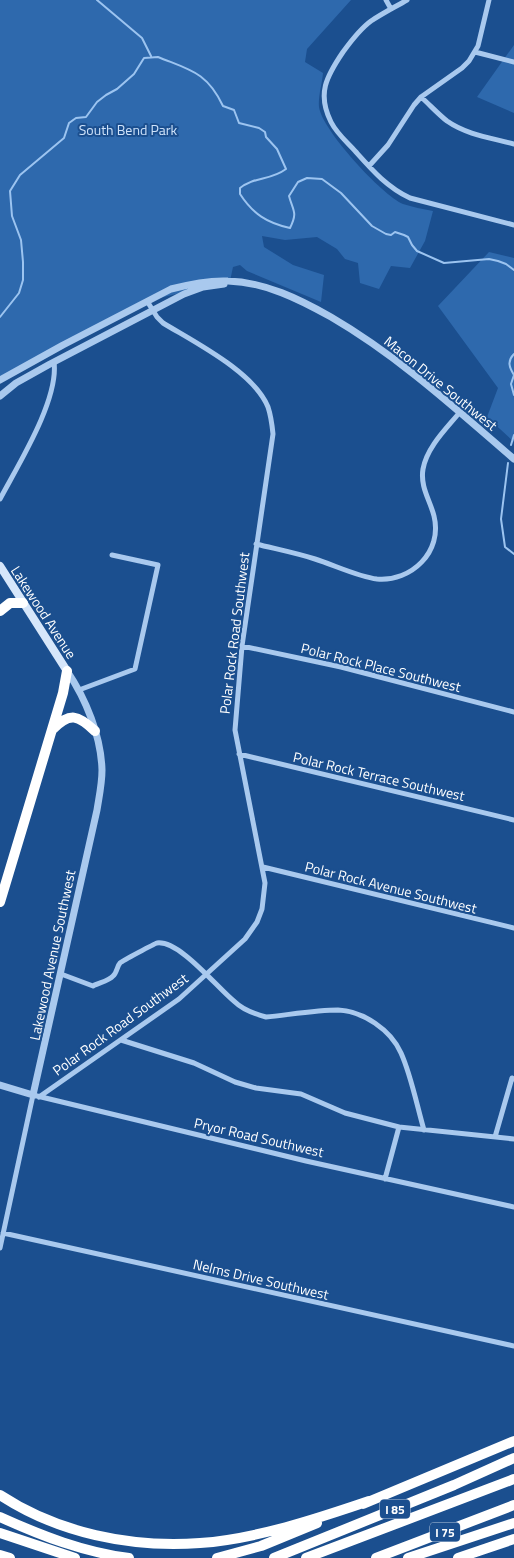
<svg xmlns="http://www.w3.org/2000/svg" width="514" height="1558" font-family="'Titillium Web',sans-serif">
  <rect width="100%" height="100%" fill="#1b4f8f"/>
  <path fill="#2e69ad" d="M0,0H351L307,49L305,62L323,73C322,84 318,97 319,107C322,130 382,195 403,204C412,207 423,209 433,211L425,241L410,268L391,266L379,289L360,283L358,263L345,259L337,249L317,237L285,240L262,236L264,247L293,265L324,275L321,302L247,271L240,265L233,267L230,281L147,301L0,381Z
    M514,45V113L477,97Z
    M489,252L514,258V442L487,417L498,388L438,306Z"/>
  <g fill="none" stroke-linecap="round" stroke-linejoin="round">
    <path stroke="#9cc4f0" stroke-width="2" d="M97,0L142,38L151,56
      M0,317L19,293L23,280V262L21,240L12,216L10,191L20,175L64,138L69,123L76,118L86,117L97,102L106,95L117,89L134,74L144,58L158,57C190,70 207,72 223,106L234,110L239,123L259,128L265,132L266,137L277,149L286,169C270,181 255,176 240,188V194C253,214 267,223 290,228C298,212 293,211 289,196L298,182L307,178L322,179L341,193L372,226L386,234L391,235L395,232L404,235L408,237L412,245L417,251L444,263L489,259L498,261L506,264L514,270
      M514,354C507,361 509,367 514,375L511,384L514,395
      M511,445L514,435
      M508,463L501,519L505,547L514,554"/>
    <path stroke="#a9c9ee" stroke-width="5" d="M386,0L391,9
      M407,0C395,7 383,13 371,21C360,29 351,41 343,52C326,77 317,94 331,122C337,134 348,143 356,152C373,171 387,187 410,198L514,225
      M475,52L514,62
      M421,97C430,105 438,114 447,121C467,135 492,138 514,144
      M369,166L388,145L414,105L421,97L462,68L469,61L478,46L489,0
      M0,499C18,465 59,400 54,362
      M256,544C276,549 296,553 315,559C334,565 359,577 377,579C411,582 443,552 434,516C430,500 420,487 423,469C427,447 446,429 460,412
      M242,646L341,667L514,712
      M79,690L135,669L158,565L112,555
      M239,754L514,820
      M263,867L514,928
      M61,974L93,986C98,983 109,981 113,976C117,973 117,966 120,963C122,961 154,944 157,943C180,940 218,989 235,1002C243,1010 255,1014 266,1017C287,1015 317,1010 338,1010C363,1011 391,1030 401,1053C411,1075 417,1106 424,1130
      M121,1040L194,1063L235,1082L256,1088L301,1094L345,1113L399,1127L514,1139
      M39,1097L179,999L245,939L257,922L262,909L265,883L235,730L242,646L273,434C272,424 271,416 268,407C254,372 194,342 163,323L157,317L147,301
      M495,1137L512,1078L514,1079
      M385,1179L399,1127
      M3,1233L514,1346
      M0,1248L33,1095L306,1161L514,1207"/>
    <path stroke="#a9c9ee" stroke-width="7" d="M0,380L63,345L171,289C190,284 208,280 228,281C265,282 299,299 331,317C398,356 455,408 514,459
      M0,396L16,383L50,364L184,294L203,287L224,284
      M0,1085L33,1095L97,810C99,797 102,784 102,770C101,736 86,699 67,671"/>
    <path stroke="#d6e6fa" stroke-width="8" d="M0,566L67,671"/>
    <path stroke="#fff" stroke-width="10" d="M0,611L10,603H23
      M53,729C70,712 78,715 95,731
      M0,902L63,693L67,671
      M0,1495C58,1533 130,1548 200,1543C256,1539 316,1519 369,1501
      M363,1504L514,1441
      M0,1517C42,1536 83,1552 129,1558
      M0,1533L75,1558
      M0,1555L10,1558
      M217,1558L261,1546L317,1523
      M274,1558L454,1485L514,1458
      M306,1558L514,1479
      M376,1558L514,1505
      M408,1558L514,1523
      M458,1558L514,1539"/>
  </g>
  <g text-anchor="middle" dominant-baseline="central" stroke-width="4" stroke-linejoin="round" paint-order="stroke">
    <g fill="#1b4f8f" stroke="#bbcadd" stroke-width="1">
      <rect x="380" y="1499.5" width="30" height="19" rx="4"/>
      <rect x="430" y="1522.5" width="30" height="19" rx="4"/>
    </g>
    <g font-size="12" font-weight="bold" fill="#fff">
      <text x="395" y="1509">I 85</text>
      <text x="445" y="1532">I 75</text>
    </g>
    <g font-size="14" fill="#cfe3fa" stroke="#1b4f8f">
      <text x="128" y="129">South Bend Park</text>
    </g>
    <g font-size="14" fill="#fff" stroke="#1b4f8f">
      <text transform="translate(441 383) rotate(39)">Macon Drive Southwest</text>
      <text transform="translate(44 612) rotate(57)">Lakewood Avenue</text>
      <text transform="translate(234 633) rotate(-83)">Polar Rock Road Southwest</text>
      <text transform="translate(381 667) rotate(14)">Polar Rock Place Southwest</text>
      <text transform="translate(379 776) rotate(13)">Polar Rock Terrace Southwest</text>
      <text transform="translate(391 887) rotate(14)">Polar Rock Avenue Southwest</text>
      <text transform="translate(52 955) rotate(-78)">Lakewood Avenue Southwest</text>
      <text transform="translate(120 1024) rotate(-36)">Polar Rock Road Southwest</text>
      <text transform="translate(259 1137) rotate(13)">Pryor Road Southwest</text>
      <text transform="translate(261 1279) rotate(13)">Nelms Drive Southwest</text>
    </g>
  </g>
</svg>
